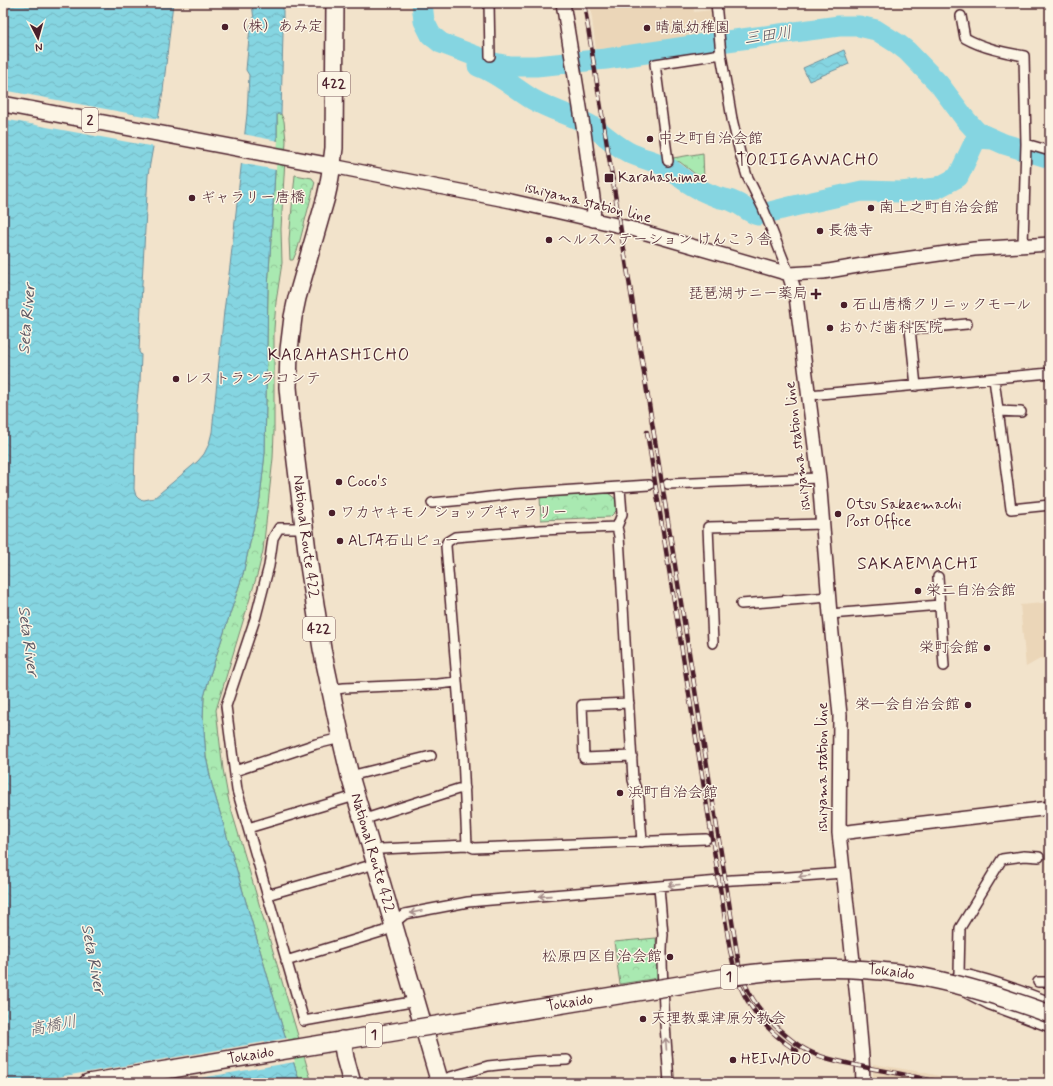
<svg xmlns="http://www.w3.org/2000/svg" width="1053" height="1086" font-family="Mynerve,'Klee One',sans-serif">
  <defs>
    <pattern id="park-crowns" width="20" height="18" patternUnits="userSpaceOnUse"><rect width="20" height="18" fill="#a9e9b1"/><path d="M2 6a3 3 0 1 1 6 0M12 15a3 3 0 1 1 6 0" fill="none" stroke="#93c798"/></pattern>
    <pattern id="water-waves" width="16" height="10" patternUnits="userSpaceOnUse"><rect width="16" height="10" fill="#85d5e1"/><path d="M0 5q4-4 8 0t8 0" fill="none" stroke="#74b6c1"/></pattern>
  </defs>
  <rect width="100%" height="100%" fill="#f2e3cb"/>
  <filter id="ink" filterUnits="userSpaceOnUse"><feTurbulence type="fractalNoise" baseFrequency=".025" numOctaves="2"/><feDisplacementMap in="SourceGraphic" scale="8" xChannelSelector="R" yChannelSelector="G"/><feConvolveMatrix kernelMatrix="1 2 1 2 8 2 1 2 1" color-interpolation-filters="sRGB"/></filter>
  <g filter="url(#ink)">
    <path fill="#ebd6b8" d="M590,3H693L694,12L712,10L714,34L663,43L596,50Z
      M1044,603L1045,608H1050V657L1040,659L1026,667L1020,605Z
      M873,1064L921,1072L971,1083H895L873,1078Z"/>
    <path fill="url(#park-crowns)" stroke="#7a846e" d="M277,114H281L284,121L286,141L281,229L282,263L276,302L274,329V432L273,458L263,551L258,572L216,710L223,769L229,802L312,1083H300L282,1026L212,785L206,757L203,718L204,697L210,675L243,574L260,498L265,453L268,288L277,139Z
      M703,153L704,181L680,162L674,161L673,158Z
      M295,175L312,178L315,182L298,248L293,260H290L289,239Z
      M608,493L616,499L617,510L610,517L541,520L540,496L548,497Z
      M656,938L658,978L620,984L614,942Z"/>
    <path fill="url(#water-waves)" stroke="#6d8c98" d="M3,3H173L163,91L148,175L142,283L139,352L141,355L140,382H139L136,410L134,489L136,496L139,499L144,500L154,498L198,461L204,454L209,444L212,432L224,311L230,266L247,114L249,75L246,70L250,27L254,20L252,3H283V32L281,114H277V139L268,288L265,453L260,498L243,574L210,675L204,697L203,718L206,757L212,785L282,1026L300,1083H3Z
      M844,50L849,64L809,81L803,68Z"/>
    <path fill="#f2e3cb" d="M3,90L160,119L155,147L3,119Z
      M243,134L278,141L276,170L240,163Z
      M288,1038L295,1062L172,1083H23Z"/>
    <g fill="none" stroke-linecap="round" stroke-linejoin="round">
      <path stroke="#85d5e1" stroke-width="21" d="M422,3L424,21L431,35L441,43L494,63L509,66H536L606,59L712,43L839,26H859L876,30L898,44L907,51L939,84L966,120L977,132L1004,144L1050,158
        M478,66C498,73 514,88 532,99C552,111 574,115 593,127C605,135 615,145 628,152C641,159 657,161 670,169C676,173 681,178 687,182C696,188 706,193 717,197C722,199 729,199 734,202C743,205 749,213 758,215L794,206L862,191L901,192L937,188L958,177L975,141L979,138L992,139"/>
      <g stroke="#4a1f2b" stroke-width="12">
        <path id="street" d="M489,3L490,56
          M716,3L721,54L732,119L741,157L747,176L763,208L789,274
          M961,16L965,38C983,48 1003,52 1024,56L1026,144L1023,245
          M1026,144L1050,151
          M668,161L655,64L721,54
          M994,379L1011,509L1050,505
          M916,386L910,329L967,324
          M809,395L1050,373
          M998,411L1021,412
          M668,484L819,478
          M432,503L473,499L514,494L649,485
          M617,527L622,514L620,488
          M305,528H279L273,538L269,566L256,616L226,706L237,790L304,1021L417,1001
          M938,577L944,666
          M741,604L829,597
          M830,614L940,605
          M713,643L708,527L823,524
          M330,690L344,688L438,684L457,682
          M629,703L582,705L584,758L632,756
          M235,771L316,744L341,738
          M350,776L431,756
          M362,820L458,789L465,788
          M248,828L355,796
          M467,845L463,755L446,546L447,542L455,537L540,530L617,527L619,536L633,780L639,799L642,842
          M371,850L381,849L467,845L474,848L706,839
          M659,887L663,935C661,951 662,968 663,984C664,1017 667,1050 669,1083
          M267,895L375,864
          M286,961L384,931L405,914L468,902L732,880L789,877L843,873
          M959,973L960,928L1002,859L1024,856L1039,857
          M950,981L955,982L959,973C990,979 1020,990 1050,1002
          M1038,982H1050
          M968,994L988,1004L1050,1027
          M440,1080L488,1066L536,1061L567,1060"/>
      </g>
      <g stroke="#4a1f2b" stroke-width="16">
        <path id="secondary" d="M563,3L584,132L594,205L593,220
          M332,166L511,201L573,215L629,228L789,274L823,272L863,265L974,249L1050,244
          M789,274L796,296L819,478L830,614L840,715L839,833L857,998L862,1056L863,1083
          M839,833L1050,808"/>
      </g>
      <g stroke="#4a1f2b" stroke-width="18">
        <path id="primary" d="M3,104L332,166"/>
      </g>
      <g stroke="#4a1f2b" stroke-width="20">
        <g id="highway">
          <path id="s1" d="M335,3L334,148C332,165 330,181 326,197L297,298L293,317L289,350L288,387L291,420L308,559L322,649L341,738L350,776L440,1083"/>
          <path d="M342,1040L345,1058L352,1083"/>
          <path id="s2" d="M88,1083L406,1030"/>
        </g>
      </g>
      <use href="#street" stroke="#fcf5e5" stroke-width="9"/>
      <use href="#secondary" stroke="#fcf5e5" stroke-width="13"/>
      <use href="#primary" stroke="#fcf5e5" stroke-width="15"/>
      <use href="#highway" stroke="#fcf5e5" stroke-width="17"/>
      <g stroke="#4a1f2b" stroke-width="4.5">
        <path id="rail" d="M584,3L662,484L739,965C744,987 756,1007 772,1023C782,1032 791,1041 803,1048C821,1059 843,1062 864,1067C890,1072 916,1076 941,1083
          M647,432L730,950L734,967
          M740,986C752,1013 772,1035 797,1051"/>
      </g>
      <use href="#rail" stroke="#fcf5e5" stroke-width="3" stroke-dasharray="9" stroke-linecap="butt"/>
      <g stroke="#4a1f2b" stroke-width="20" stroke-linecap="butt">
        <g id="highway-bridge">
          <path id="s3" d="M406,1030L734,976C788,968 843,965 898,973C950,980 1001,996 1050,1014"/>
        </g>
      </g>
      <use href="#highway-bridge" stroke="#fcf5e5" stroke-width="17"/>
    </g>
    <defs><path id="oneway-shaft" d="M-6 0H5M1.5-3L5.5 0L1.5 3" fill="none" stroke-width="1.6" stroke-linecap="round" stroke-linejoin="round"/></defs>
    <g stroke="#a38a88">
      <use href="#oneway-shaft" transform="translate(804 876) rotate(175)"/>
      <use href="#oneway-shaft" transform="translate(674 885) rotate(175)"/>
      <use href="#oneway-shaft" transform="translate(545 896) rotate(176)"/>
      <use href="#oneway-shaft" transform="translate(416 912) rotate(168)"/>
      <use href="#oneway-shaft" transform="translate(666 1044) rotate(-94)"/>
    </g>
  </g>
  <g fill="#4a1f2b" stroke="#fcf5e5" stroke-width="1.5">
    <circle cx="225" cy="27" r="4"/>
    <circle cx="647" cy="28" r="4"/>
    <circle cx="650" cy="139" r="4"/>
    <rect x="604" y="173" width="10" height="10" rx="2"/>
    <circle cx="192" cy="198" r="4"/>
    <circle cx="871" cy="208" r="4"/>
    <circle cx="820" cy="231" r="4"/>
    <circle cx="549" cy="240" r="4"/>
    <path d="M814 288h4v4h4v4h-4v4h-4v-4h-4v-4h4z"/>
    <circle cx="844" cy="305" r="4"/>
    <circle cx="830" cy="328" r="4"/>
    <circle cx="176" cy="379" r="4"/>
    <circle cx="339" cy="482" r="4"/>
    <circle cx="332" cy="513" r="4"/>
    <circle cx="838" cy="514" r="4"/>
    <circle cx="340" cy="541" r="4"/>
    <circle cx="918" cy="591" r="4"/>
    <circle cx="987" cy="648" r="4"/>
    <circle cx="968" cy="705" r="4"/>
    <circle cx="620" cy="793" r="4"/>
    <circle cx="670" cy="957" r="4"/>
    <circle cx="643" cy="1019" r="4"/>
    <circle cx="733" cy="1060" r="4"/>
  </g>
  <g text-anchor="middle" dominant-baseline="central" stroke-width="3" stroke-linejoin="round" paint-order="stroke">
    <g fill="#fcf5e5" stroke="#7f5f63" stroke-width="1">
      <rect x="318" y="72" width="32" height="24" rx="3"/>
      <rect x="82" y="108" width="16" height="24" rx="3"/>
      <rect x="303" y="617" width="32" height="24" rx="3"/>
      <rect x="721" y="965" width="16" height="24" rx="3"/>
      <rect x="366" y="1023" width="16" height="24" rx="3"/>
    </g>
    <g font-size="14" font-weight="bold" fill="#4a1f2b">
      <text x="334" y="84">422</text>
      <text x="90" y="120">2</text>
      <text x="319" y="629">422</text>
      <text x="729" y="977">1</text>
      <text x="374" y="1035">1</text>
    </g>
    <g font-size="15" fill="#4a1f2b" stroke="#fcf5e5" text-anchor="start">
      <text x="233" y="27">（株）あみ定</text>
      <text x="655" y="28">晴嵐幼稚園</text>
      <text x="658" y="139">中之町自治会館</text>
      <text x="618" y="178">Karahashimae</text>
      <text x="200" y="198">ギャラリー唐橋</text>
      <text x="879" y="208">南上之町自治会館</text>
      <text x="828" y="231">長徳寺</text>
      <text x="557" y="240">ヘルスステーション けんこう舎</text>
      <text x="808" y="294" text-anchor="end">琵琶湖サニー薬局</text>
      <text x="852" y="305">石山唐橋クリニックモール</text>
      <text x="838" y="328">おかだ歯科医院</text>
      <text x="184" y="379">レストランラコンテ</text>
      <text x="347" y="482">Coco's</text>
      <text x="846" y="505">Otsu Sakaemachi<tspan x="846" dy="17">Post Office</tspan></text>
      <text x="340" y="513">ワカヤキモノ ショップギャラリー</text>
      <text x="348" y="541">ALTA石山ビュー</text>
      <text x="926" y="591">栄二自治会館</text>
      <text x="979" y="648" text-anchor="end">栄町会館</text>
      <text x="960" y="705" text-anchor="end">栄一会自治会館</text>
      <text x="628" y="793">浜町自治会館</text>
      <text x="662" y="957" text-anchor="end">松原四区自治会館</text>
      <text x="651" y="1019">天理教粟津原分教会</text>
      <text x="741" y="1060">HEIWADO</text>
    </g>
    <g font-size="15" fill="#4a1f2b" stroke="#fcf5e5">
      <text transform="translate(588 203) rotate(14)">ishiyama station line</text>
      <text transform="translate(798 446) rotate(-97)">ishiyama station line</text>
      <text stroke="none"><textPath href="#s1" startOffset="540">National Route 422</textPath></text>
      <text transform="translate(823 767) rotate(-90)">ishiyama station line</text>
      <text stroke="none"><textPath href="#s1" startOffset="864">National Route 422</textPath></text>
      <text stroke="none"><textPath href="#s3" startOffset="490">Tokaido</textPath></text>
      <text stroke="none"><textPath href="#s3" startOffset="166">Tokaido</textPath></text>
      <text stroke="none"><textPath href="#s2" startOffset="165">Tokaido</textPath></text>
    </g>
    <g font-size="16" font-style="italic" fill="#5c5662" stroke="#fcf5e5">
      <text transform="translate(768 36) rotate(-8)">三田川</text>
      <text transform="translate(27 319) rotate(-85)">Seta River</text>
      <text transform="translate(28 641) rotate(82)">Seta River</text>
      <text transform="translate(93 959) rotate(79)">Seta River</text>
      <text transform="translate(53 1026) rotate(-11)">高橋川</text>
    </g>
    <g font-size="17" letter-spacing="1" fill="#4a1f2b" stroke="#fcf5e5">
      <text x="808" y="160">TORIIGAWACHO</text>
      <text x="339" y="355">KARAHASHICHO</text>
      <text x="918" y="564">SAKAEMACHI</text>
    </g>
  </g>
  <rect width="1053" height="1086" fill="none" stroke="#fcf5e5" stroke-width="16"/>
  <rect x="8" y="8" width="1037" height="1070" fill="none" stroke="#4a1f2b" stroke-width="1.5" filter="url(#ink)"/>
  <g transform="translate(38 38) rotate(174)" stroke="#fcf5e5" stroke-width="3" paint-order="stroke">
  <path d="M0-3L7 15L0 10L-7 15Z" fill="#4a1f2b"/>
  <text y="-6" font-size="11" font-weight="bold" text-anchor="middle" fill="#4a1f2b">N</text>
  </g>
</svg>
